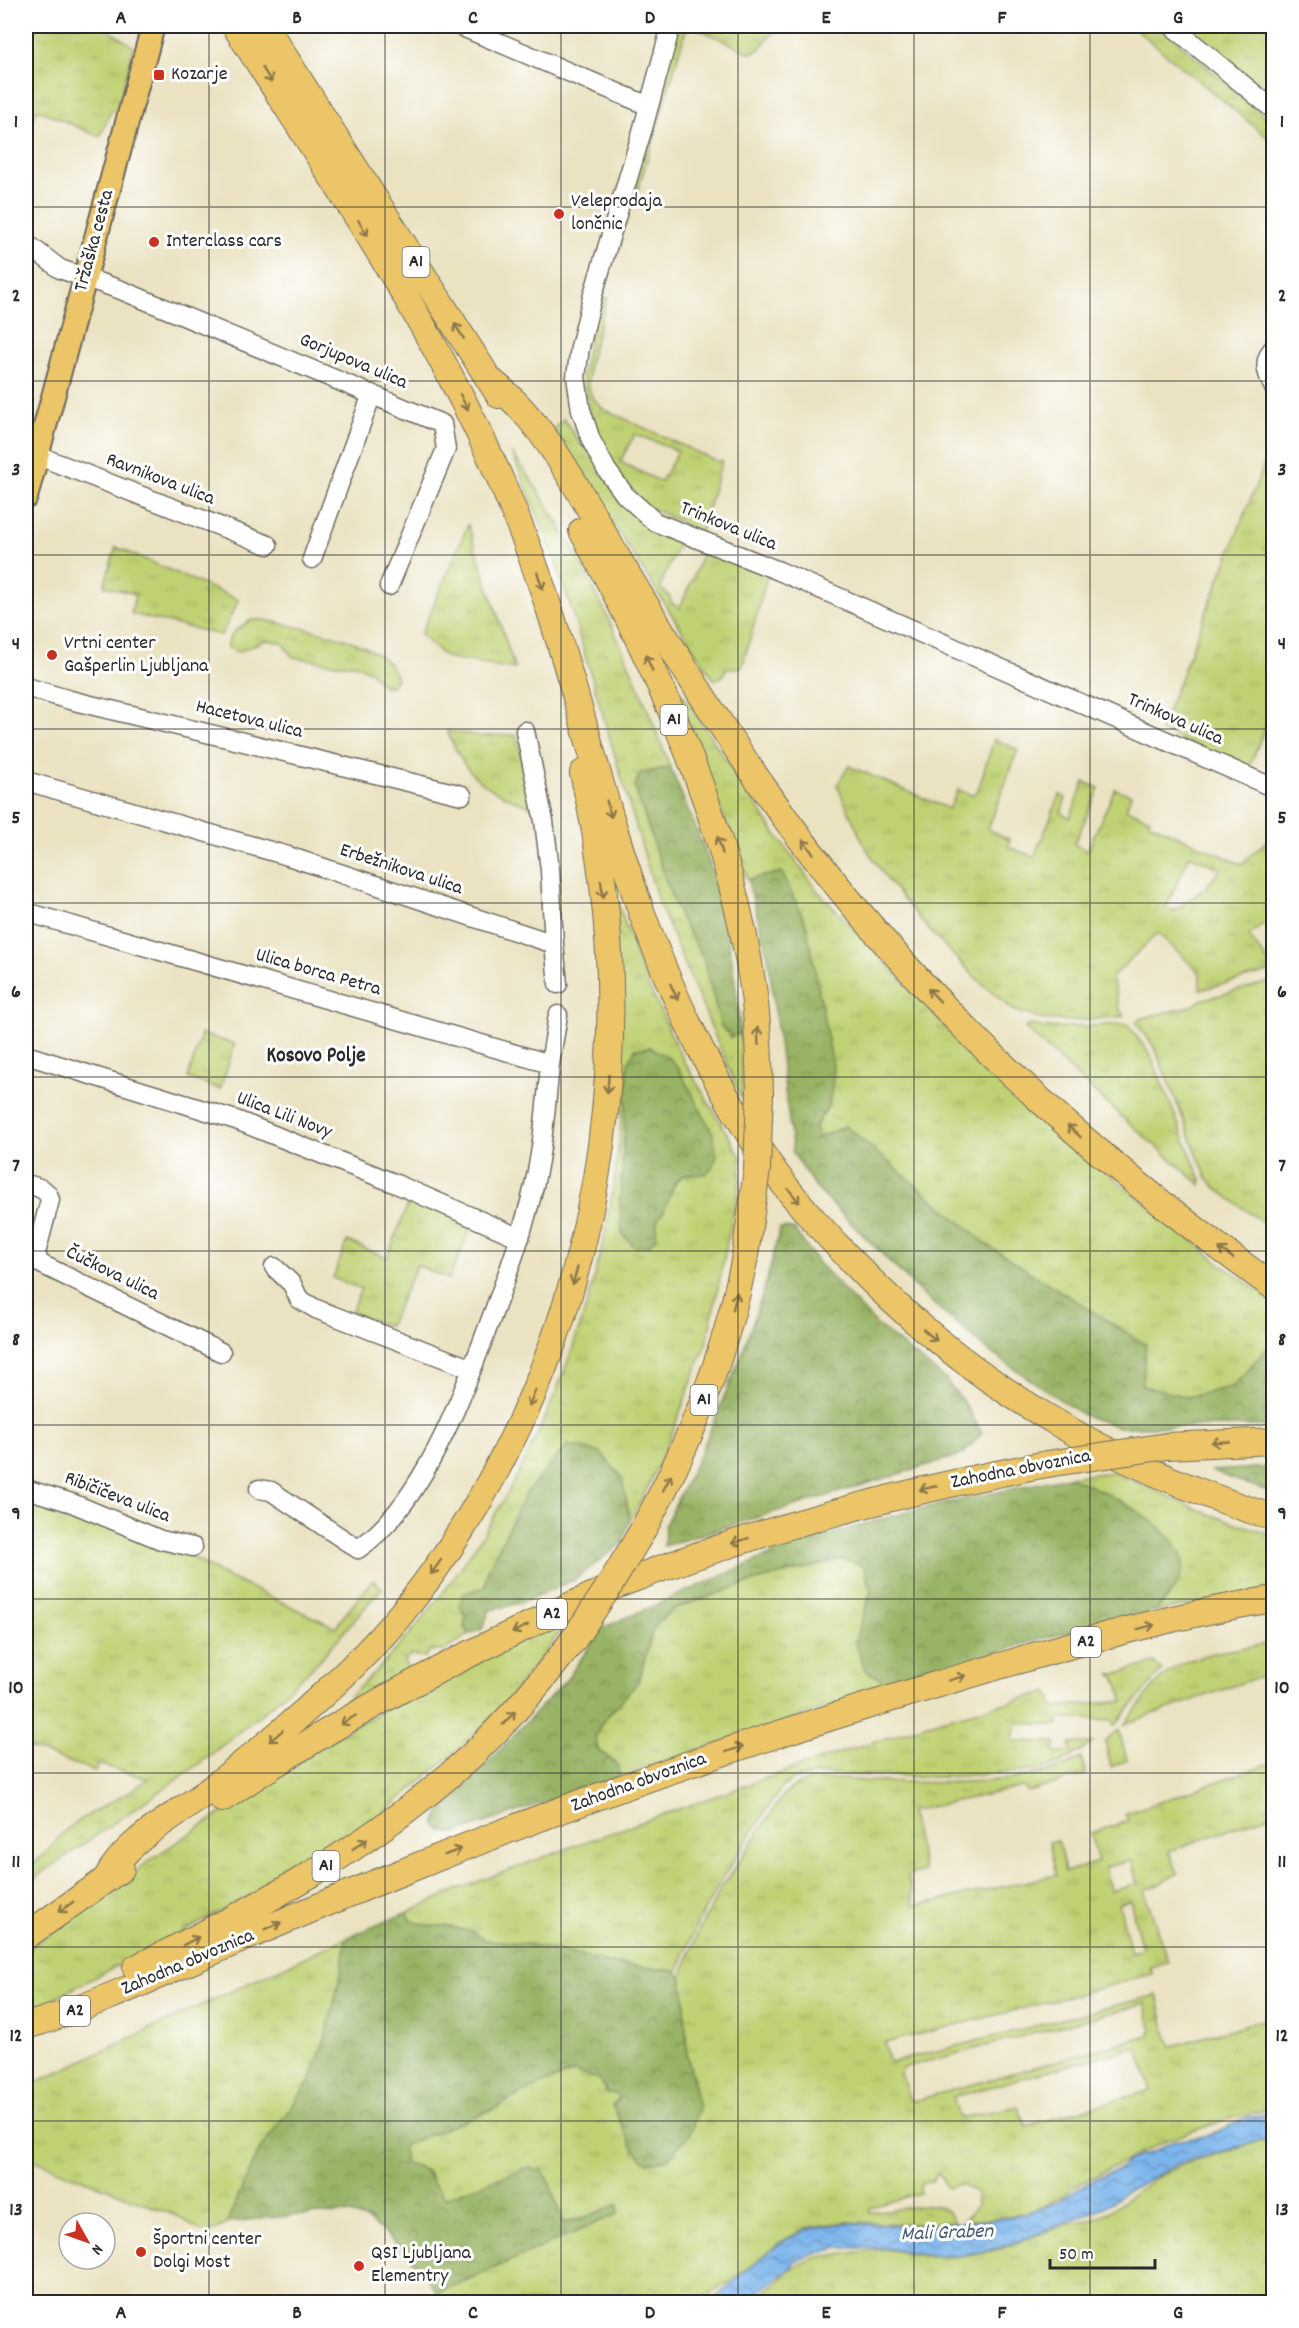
<svg xmlns="http://www.w3.org/2000/svg" width="1299" height="2328" font-family="Dekko,sans-serif">
  <defs>
    <pattern id="grass-tufts" width="24" height="20" patternUnits="userSpaceOnUse" patternTransform="scale(1.5)"><rect width="24" height="20" fill="#c0d173"/><path d="M3 7l-1-3M5 7V3M7 7l1-3M15 17l-1-3M17 17v-4M19 17l1-3" fill="none" stroke="#a5b464"/></pattern>
    <pattern id="forest-crowns" width="20" height="18" patternUnits="userSpaceOnUse" patternTransform="scale(1.5)"><rect width="20" height="18" fill="#98b365"/><path d="M2 6a3 3 0 1 1 6 0M12 15a3 3 0 1 1 6 0" fill="none" stroke="#7c9253"/></pattern>
    <pattern id="water-waves" width="16" height="10" patternUnits="userSpaceOnUse" patternTransform="scale(1.5)"><rect width="16" height="10" fill="#7cb5ec"/><path d="M0 5q4-4 8 0t8 0" fill="none" stroke="#6693bf"/></pattern>
  </defs>
  <rect width="100%" height="100%" fill="#fff"/>
  <filter id="ink" filterUnits="userSpaceOnUse"><feTurbulence type="fractalNoise" baseFrequency=".0167" numOctaves="2"/><feDisplacementMap in="SourceGraphic" scale="12" xChannelSelector="R" yChannelSelector="G"/><feConvolveMatrix kernelMatrix="1 2 1 2 8 2 1 2 1" color-interpolation-filters="sRGB"/></filter>
  <filter id="wash" filterUnits="userSpaceOnUse"><feTurbulence type="fractalNoise" baseFrequency=".008" numOctaves="4" result="noise"/><feDisplacementMap in="SourceGraphic" scale="24" xChannelSelector="R" yChannelSelector="G"/><feGaussianBlur stdDeviation="1.35" result="paint"/><feColorMatrix in="noise" values="0 0 0 0 0 0 0 0 0 0 0 0 0 0 0 0 0 1.4 0 .05"/><feComposite in="paint" operator="in"/></filter>
  <g filter="url(#wash)">
    <rect width="100%" height="100%" fill="#eae2c1"/>
    <path fill="url(#grass-tufts)" stroke="#767e4f" stroke-width="1.5" fill-rule="evenodd" d="M26,26H103L134,47L118,109L111,111L100,137L37,109L28,131L26,130Z
      M677,26H687L634,203L627,200Z
      M693,26H779L758,50L750,53Z
      M1132,26H1159L1273,123V142Z
      M1187,26H1273V98Z
      M607,298L589,363L588,384L592,397L603,409L716,461H722L701,532L645,505L626,488L595,436L582,375L597,301ZM635,434L678,451L661,482L620,462Z
      M564,419L582,446L587,443L680,541L660,587L670,597L671,603L680,608L702,556L699,552L702,546L769,571L742,667L726,669L723,676L714,680L606,513L554,428Z
      M1273,442V709L1248,770L1160,730Z
      M512,453C581,547 629,658 670,767L640,774L635,787L668,887L681,919L703,958L721,1026L731,1037L740,1033L743,1102L658,901L570,604L547,539Z
      M468,525L515,669L445,657L421,634Z
      M116,547L239,600L221,635L131,614L135,594L104,586Z
      M251,620H265C301,629 386,638 397,679L392,686H383L371,672L356,664H336L293,657L282,643L266,640L238,652L228,648C227,633 239,628 251,620Z
      M683,695L774,832L817,890L973,1056L1088,1157L1222,1265L1273,1301V1345H1270L1232,1387L1188,1397L1142,1386L987,1245L845,1126L817,1139L815,1127L829,1105L782,872L748,880L679,703Z
      M447,731L480,736L513,735L517,737L533,808C484,788 469,782 447,731Z
      M994,739L1018,750L988,829L1010,840L1008,847L1034,857L1060,795L1066,798L1061,813L1070,818L1084,782L1099,788L1074,844L1087,851L1115,789L1131,795L1126,809L1150,819L1149,823L1241,864L1273,836V915L1249,936L1273,968V971L1200,990V973L1158,933L1112,977L1119,1008L1124,1016L1072,1021L1039,1019L1013,1010L1005,1003L976,978L926,927L886,878L864,845L837,785L849,766L949,809L958,790L972,795L978,790ZM1190,855L1221,869L1205,888L1174,911L1166,907Z
      M612,882L638,963L682,1058L741,1157L740,1180L707,1341L670,1438L645,1493L630,1520L621,1477L601,1453L488,1569L485,1587L460,1604L466,1617L464,1627L469,1634L444,1651L431,1650L424,1657L411,1655L404,1661L409,1671L348,1705L346,1700C505,1553 603,1337 621,1122C623,1097 619,1070 618,1045C616,991 614,936 612,882ZM678,1068L688,1087L705,1174C699,1175 691,1173 685,1175C672,1179 666,1209 657,1220Z
      M1273,981H1274L1273,1230L1216,1188L1206,1176L1155,1048L1136,1022L1139,1019L1195,1005L1201,1000Z
      M1127,1024L1150,1054L1201,1180V1185L1124,1119L1025,1028L1030,1025L1046,1028Z
      M201,1034L235,1044L220,1089L188,1078Z
      M411,1197L473,1224L449,1279L417,1265L389,1326L351,1312L361,1289L333,1278L347,1241L387,1258Z
      M1113,1472L1208,1514L1273,1535V1590L1155,1611L1167,1599L1178,1581L1183,1564L1173,1541L1068,1477Z
      M26,1495L183,1551L221,1574L335,1627L373,1580L382,1588L316,1664L266,1710L199,1764L26,1884V1867C51,1856 53,1838 71,1826C96,1809 124,1797 148,1779L98,1764L95,1771L26,1747Z
      M843,1559L864,1566L871,1592L865,1609L891,1686L619,1777V1766L598,1749L595,1737L601,1724L638,1682L654,1626L673,1609L748,1583Z
      M571,1618L504,1705L447,1759L374,1821L297,1870L163,1943L26,2012V1951L159,1854L349,1729L474,1660Z
      M1273,1643V1672L1125,1724C1137,1709 1149,1691 1163,1677C1187,1652 1241,1649 1273,1643Z
      M1154,1663L1162,1670L1114,1726L1113,1721L1061,1718L1058,1725L1016,1723L1013,1741L1055,1742V1753L1071,1752L1070,1743H1093L1061,1763L1048,1768L1020,1772L943,1777L816,1774L792,1780L783,1787L772,1801L724,1876L698,1922L677,1971L608,1963L559,1950L511,1942L484,1940L474,1932L446,1926H432L411,1921L408,1912L459,1889L568,1848L815,1761L941,1720L1048,1692L1054,1707L1124,1701L1115,1677L1111,1675Z
      M1119,1730L1127,1760L1111,1767L1105,1742Z
      M1081,1758L1086,1774L1028,1792L1023,1787L910,1811L924,1871L908,1875L914,1906L1056,1875L1049,1842L1058,1840L1065,1872L1098,1862L1091,1833L1128,1821L1125,1814L1273,1762V1814L1169,1851L1178,1873L1156,1886L1144,1890L1168,1962L1150,1967L1152,1974L1064,1998L884,2043L890,2063L1157,1995L1166,2033L1172,2046L1273,2017V2108L1225,2120L1167,2140L1075,2186C1046,2214 1000,2218 963,2222L977,2205L976,2193L961,2184L947,2188L938,2173L932,2182L921,2183L920,2193L871,2207L869,2212L933,2205C943,2208 951,2212 955,2222L917,2224L846,2222L808,2227L781,2242L730,2282L696,2302H437V2293L619,2213L618,2205L586,2217L563,2223L548,2179L529,2167L445,2198L435,2188L428,2171L404,2163V2145L498,2107L526,2090L574,2072L598,2079L608,2093L618,2094L619,2099L613,2106L622,2122L634,2150L695,2086L687,2055L684,1990L681,1977L699,1930L721,1889L781,1798C788,1790 796,1783 807,1781C826,1777 848,1780 867,1781C924,1783 1034,1788 1081,1758ZM1132,1861L1137,1884L1110,1891L1105,1867ZM1130,1900L1142,1949L1131,1953L1119,1904ZM1145,2004L1152,2030L1149,2035L913,2101L909,2099L901,2074L902,2068ZM1137,2047L1151,2090L1026,2126L1018,2106L959,2118L953,2097Z
      M346,1938L341,1974L326,2036L310,2081L259,2151L227,2222C210,2240 196,2230 179,2217L26,2157V2089L34,2083Z
      M1273,2137V2302H753L797,2265L819,2257L885,2249L924,2256L957,2257L1001,2249L1069,2223L1090,2220L1109,2212L1156,2178L1184,2164Z"/>
    <path fill="url(#forest-crowns)" stroke="#626f48" stroke-width="1.5" d="M670,767C683,801 703,840 713,874C727,923 737,982 740,1033L731,1037L721,1026L703,958L681,919L668,887L635,787L640,774Z
      M782,872L807,926L834,1072L829,1105L815,1126L817,1138L845,1126L987,1245L1146,1345L1142,1386L1188,1397L1232,1387L1270,1345H1273V1426L1119,1427L1083,1415L991,1353L925,1297L815,1187L793,1153L768,957L748,880Z
      M650,1047L669,1058L678,1068L712,1132L717,1155L713,1167L705,1174L684,1175L675,1182L664,1211L657,1220L656,1236L650,1245L635,1247L622,1234L620,1203L628,1063L635,1049Z
      M780,1228L794,1229L818,1263L877,1325L945,1379L965,1404L982,1433L963,1454L664,1546L665,1525L701,1452L742,1354L767,1280Z
      M567,1445L601,1453L622,1478L630,1520L622,1543L574,1580L520,1603L490,1610L482,1629L469,1634L464,1627L466,1617L460,1604L464,1593L485,1587L488,1569L526,1493Z
      M1273,1467V1493L1211,1471Z
      M1068,1477C1099,1488 1180,1526 1183,1564C1184,1581 1166,1600 1155,1611L1036,1640L891,1686L864,1669L855,1641L871,1592L864,1566L843,1559L748,1583L673,1609L654,1626L638,1682L601,1724L595,1737L598,1750L619,1766V1777L455,1833L442,1832L435,1824L440,1813L568,1678L602,1628L797,1543L919,1509Z
      M408,1912L411,1921L432,1926H446L474,1932L485,1940L511,1942L559,1950L608,1963L677,1971L681,1977L684,1990L687,2055L699,2109L690,2133L668,2159L648,2163C630,2153 624,2124 612,2106L619,2099L618,2095L608,2093L598,2079L574,2072L527,2090L498,2107L404,2145V2163C434,2168 426,2179 445,2198L529,2167L535,2171L542,2169L548,2179L563,2223L586,2217L617,2204L619,2213L437,2293C418,2265 384,2222 350,2214C343,2212 334,2214 327,2214C294,2214 260,2219 227,2222L259,2151L310,2081L326,2036L341,1974L346,1938Z"/>
    <path fill="url(#water-waves)" stroke="#54708c" stroke-width="1.5" d="M1273,2113V2137L1180,2163L1126,2192L1104,2207L1004,2247L957,2256L924,2254L884,2248H840L821,2252L795,2261L792,2267L745,2302H711L749,2268L782,2242L808,2229L846,2223L917,2226L1002,2219L1036,2210L1057,2202L1097,2178L1119,2169L1129,2160L1155,2151L1173,2141L1207,2136L1247,2118Z"/>
  </g>
  <g filter="url(#ink)">
    <g fill="none" stroke-linecap="round" stroke-linejoin="round">
      <g stroke="#6e6b60" stroke-width="21">
        <path id="minor" d="M460,26L649,106
          M671,26L643,128L592,298L580,347L576,377L581,410L591,440L606,469L625,495L655,522L779,571L1274,788
          M1172,26L1274,110
          M26,243L60,269L121,290L442,424L446,449L389,586
          M1274,347C1262,361 1266,372 1274,388
          M26,451L268,545
          M312,559L372,394
          M26,687L70,700L462,795
          M26,781L288,856L554,944L550,870L544,821L525,731
          M26,912L550,1064L558,1015
          M554,944L558,984
          M26,1055L236,1120L394,1183L520,1238
          M26,1184C36,1187 48,1188 50,1200L36,1253L39,1263L221,1352
          M274,1267L292,1284L299,1299L316,1309L472,1369
          M26,1489L72,1503L161,1540L193,1547
          M259,1489L271,1491L358,1549C422,1506 463,1395 489,1324C506,1279 523,1233 534,1186C543,1146 546,1105 550,1064"/>
      </g>
      <g stroke="#6e6b60" stroke-width="26">
        <path id="major" d="M26,497L153,26"/>
      </g>
      <g stroke="#6e6b60" stroke-width="28">
        <path id="highway" d="M235,26C333,180 440,333 510,502C567,637 594,782 644,919C676,1005 716,1088 769,1164C792,1197 820,1228 849,1258C969,1384 1108,1465 1274,1518
          M265,26L499,395
          M490,380C548,424 583,500 620,562C663,635 708,707 756,777C894,978 1075,1147 1274,1287
          M582,531C659,669 728,824 752,981C758,1018 759,1056 760,1094
          M1167,1446L1274,1441
          M640,1535C689,1447 726,1355 745,1256
          M222,1799C317,1734 417,1678 521,1629C554,1613 587,1597 620,1584C758,1530 901,1491 1047,1464
          M106,1879C127,1839 173,1818 208,1791C257,1753 305,1713 350,1669C403,1618 447,1557 483,1494C608,1277 640,1016 583,773
          M26,1936L121,1869
          M136,1968C256,1909 374,1846 472,1755C510,1719 543,1680 574,1639
          M26,2026C85,2009 142,1983 198,1958C265,1929 333,1900 400,1873C576,1801 757,1738 939,1684C1049,1651 1160,1617 1274,1599"/>
      </g>
      <use href="#minor" stroke="#fff" stroke-width="18"/>
      <use href="#major" stroke="#ecc569" stroke-width="22"/>
      <use href="#highway" stroke="#ecc569" stroke-width="26"/>
      <g stroke="#6e6b60" stroke-width="28" stroke-linecap="butt">
        <path id="highway-bridge" d="M745,1256L757,1169L760,1094
          M1047,1464L1167,1446
          M574,1639L608,1588L640,1535"/>
      </g>
      <use href="#highway-bridge" stroke="#ecc569" stroke-width="26"/>
    </g>
    <defs><path id="oneway-shaft" d="M-6 0H5M1.5-3L5.5 0L1.5 3" fill="none" stroke-width="1.6" stroke-linecap="round" stroke-linejoin="round" transform="scale(1.5)"/></defs>
    <g stroke="#8c784a">
      <use href="#oneway-shaft" transform="translate(267 75) rotate(58)"/>
      <use href="#oneway-shaft" transform="translate(363 228) rotate(58)"/>
      <use href="#oneway-shaft" transform="translate(459 331) rotate(-122)"/>
      <use href="#oneway-shaft" transform="translate(464 402) rotate(63)"/>
      <use href="#oneway-shaft" transform="translate(540 581) rotate(72)"/>
      <use href="#oneway-shaft" transform="translate(649 663) rotate(-114)"/>
      <use href="#oneway-shaft" transform="translate(609 809) rotate(74)"/>
      <use href="#oneway-shaft" transform="translate(720 845) rotate(-107)"/>
      <use href="#oneway-shaft" transform="translate(808 847) rotate(-128)"/>
      <use href="#oneway-shaft" transform="translate(602 889) rotate(82)"/>
      <use href="#oneway-shaft" transform="translate(674 992) rotate(66)"/>
      <use href="#oneway-shaft" transform="translate(934 995) rotate(-133)"/>
      <use href="#oneway-shaft" transform="translate(758 1036) rotate(-93)"/>
      <use href="#oneway-shaft" transform="translate(608 1084) rotate(94)"/>
      <use href="#oneway-shaft" transform="translate(1074 1131) rotate(-138)"/>
      <use href="#oneway-shaft" transform="translate(794 1196) rotate(51)"/>
      <use href="#oneway-shaft" transform="translate(1226 1253) rotate(-144)"/>
      <use href="#oneway-shaft" transform="translate(575 1276) rotate(106)"/>
      <use href="#oneway-shaft" transform="translate(735 1301) rotate(-76)"/>
      <use href="#oneway-shaft" transform="translate(930 1335) rotate(40)"/>
      <use href="#oneway-shaft" transform="translate(532 1398) rotate(114)"/>
      <use href="#oneway-shaft" transform="translate(1220 1442) rotate(177)"/>
      <use href="#oneway-shaft" transform="translate(667 1483) rotate(-62)"/>
      <use href="#oneway-shaft" transform="translate(928 1488) rotate(167)"/>
      <use href="#oneway-shaft" transform="translate(740 1541) rotate(162)"/>
      <use href="#oneway-shaft" transform="translate(436 1567) rotate(125)"/>
      <use href="#oneway-shaft" transform="translate(1146 1627) rotate(-14)"/>
      <use href="#oneway-shaft" transform="translate(520 1629) rotate(155)"/>
      <use href="#oneway-shaft" transform="translate(957 1678) rotate(-17)"/>
      <use href="#oneway-shaft" transform="translate(509 1718) rotate(-47)"/>
      <use href="#oneway-shaft" transform="translate(348 1720) rotate(150)"/>
      <use href="#oneway-shaft" transform="translate(276 1736) rotate(139)"/>
      <use href="#oneway-shaft" transform="translate(735 1749) rotate(-19)"/>
      <use href="#oneway-shaft" transform="translate(360 1844) rotate(-34)"/>
      <use href="#oneway-shaft" transform="translate(453 1852) rotate(-21)"/>
      <use href="#oneway-shaft" transform="translate(66 1907) rotate(145)"/>
      <use href="#oneway-shaft" transform="translate(273 1926) rotate(-23)"/>
      <use href="#oneway-shaft" transform="translate(191 1941) rotate(-27)"/>
    </g>
  </g>
  <path fill="none" stroke="#2b2b2b" stroke-width="1.5" stroke-opacity="0.55" d="M209,26V2302M385,26V2302M561,26V2302M738,26V2302M914,26V2302M1090,26V2302M26,207H1274M26,381H1274M26,555H1274M26,729H1274M26,903H1274M26,1077H1274M26,1251H1274M26,1425H1274M26,1599H1274M26,1773H1274M26,1947H1274M26,2121H1274"/>
  <g fill="#c8321e" stroke="#fff" stroke-width="2">
    <rect x="153" y="69" width="12" height="12" rx="3"/>
    <circle cx="559" cy="214" r="6"/>
    <circle cx="154" cy="242" r="6"/>
    <circle cx="52" cy="655" r="6"/>
    <circle cx="141" cy="2252" r="6"/>
    <circle cx="359" cy="2266" r="6"/>
  </g>
  <g text-anchor="middle" dominant-baseline="central" stroke-width="6" stroke-linejoin="round" paint-order="stroke">
    <g fill="#fff" stroke="#6b6b6b" stroke-width="1.5">
      <rect x="402.5" y="247" width="27" height="30" rx="4.5"/>
      <rect x="660.5" y="705" width="27" height="30" rx="4.5"/>
      <rect x="690.5" y="1385" width="27" height="30" rx="4.5"/>
      <rect x="537" y="1599" width="30" height="30" rx="4.5"/>
      <rect x="1071" y="1627" width="30" height="30" rx="4.5"/>
      <rect x="312.5" y="1851" width="27" height="30" rx="4.5"/>
      <rect x="60" y="1996" width="30" height="30" rx="4.5"/>
    </g>
    <g font-size="18" font-weight="bold" fill="#2b2b2b">
      <text x="416" y="262">A1</text>
      <text x="674" y="720">A1</text>
      <text x="704" y="1400">A1</text>
      <text x="552" y="1614">A2</text>
      <text x="1086" y="1642">A2</text>
      <text x="326" y="1866">A1</text>
      <text x="75" y="2011">A2</text>
    </g>
    <g font-size="20" fill="#2b2b2b" stroke="#fff" text-anchor="start">
      <text x="171" y="75">Kozarje</text>
      <text x="571" y="202">Veleprodaja<tspan x="571" dy="23">lončnic</tspan></text>
      <text x="166" y="242">Interclass cars</text>
      <text x="64" y="644">Vrtni center<tspan x="64" dy="23">Gašperlin Ljubljana</tspan></text>
      <text x="153" y="2240">Športni center<tspan x="153" dy="23">Dolgi Most</tspan></text>
      <text x="371" y="2254">QSI Ljubljana<tspan x="371" dy="23">Elementry</tspan></text>
    </g>
    <g font-size="20" fill="#2b2b2b" stroke="#fff">
      <text transform="translate(95 241) rotate(-75)">Tržaška cesta</text>
      <text transform="translate(353 362) rotate(23)">Gorjupova ulica</text>
      <text transform="translate(160 480) rotate(21)">Ravnikova ulica</text>
      <text transform="translate(728 527) rotate(22)">Trinkova ulica</text>
      <text transform="translate(249 720) rotate(14)">Hacetova ulica</text>
      <text transform="translate(1175 720) rotate(24)">Trinkova ulica</text>
      <text transform="translate(401 870) rotate(18)">Erbežnikova ulica</text>
      <text transform="translate(318 973) rotate(16)">Ulica borca Petra</text>
      <text transform="translate(284 1116) rotate(21)">Ulica Lili Novy</text>
      <text transform="translate(112 1274) rotate(26)">Čučkova ulica</text>
      <text transform="translate(1021 1470) rotate(-11)">Zahodna obvoznica</text>
      <text transform="translate(117 1498) rotate(21)">Ribičičeva ulica</text>
      <text transform="translate(639 1783) rotate(-20)">Zahodna obvoznica</text>
      <text transform="translate(188 1963) rotate(-23)">Zahodna obvoznica</text>
    </g>
    <g font-size="21" font-weight="bold" fill="#2b2b2b" stroke="#fff">
      <text x="316" y="1057">Kosovo Polje</text>
    </g>
    <g font-size="21" font-style="italic" fill="#475b6f" stroke="#fff">
      <text transform="translate(947 2234) rotate(-2)">Mali Graben</text>
    </g>
  </g>
  <rect width="1299" height="2328" fill="none" stroke="#fff" stroke-width="66"/>
  <g transform="translate(87 2241) rotate(130)"><circle r="28" fill="#ffffff" stroke="#aaaaaa" stroke-width="1.5"/>
  <path d="M0-4.5L10 22L0 15L-10 22Z" fill="#c8321e"/>
  <text y="-9" font-size="16" font-weight="bold" text-anchor="middle" fill="#2b2b2b">N</text>
  </g>
  <path d="M1050 2259v9h105v-9" fill="none" stroke="#2b2b2b" stroke-width="3"/>
  <text x="1059" y="2259" font-size="18" fill="#2b2b2b" stroke="#ffffff" stroke-width="4.5" paint-order="stroke">50 m</text>
  <rect x="33" y="33" width="1233" height="2262" fill="none" stroke="#2b2b2b" stroke-width="2"/>
  <g font-size="20" text-anchor="middle" font-weight="bold" fill="#2b2b2b">
    <text x="121" y="23">A</text>
    <text x="297" y="23">B</text>
    <text x="473" y="23">C</text>
    <text x="650" y="23">D</text>
    <text x="826" y="23">E</text>
    <text x="1002" y="23">F</text>
    <text x="1178" y="23">G</text>
    <text x="16" y="127">1</text>
    <text x="1282" y="127">1</text>
    <text x="16" y="301">2</text>
    <text x="1282" y="301">2</text>
    <text x="16" y="475">3</text>
    <text x="1282" y="475">3</text>
    <text x="16" y="649">4</text>
    <text x="1282" y="649">4</text>
    <text x="16" y="823">5</text>
    <text x="1282" y="823">5</text>
    <text x="16" y="997">6</text>
    <text x="1282" y="997">6</text>
    <text x="16" y="1171">7</text>
    <text x="1282" y="1171">7</text>
    <text x="16" y="1345">8</text>
    <text x="1282" y="1345">8</text>
    <text x="16" y="1519">9</text>
    <text x="1282" y="1519">9</text>
    <text x="16" y="1693">10</text>
    <text x="1282" y="1693">10</text>
    <text x="16" y="1867">11</text>
    <text x="1282" y="1867">11</text>
    <text x="16" y="2041">12</text>
    <text x="1282" y="2041">12</text>
    <text x="16" y="2215">13</text>
    <text x="1282" y="2215">13</text>
    <text x="121" y="2318">A</text>
    <text x="297" y="2318">B</text>
    <text x="473" y="2318">C</text>
    <text x="650" y="2318">D</text>
    <text x="826" y="2318">E</text>
    <text x="1002" y="2318">F</text>
    <text x="1178" y="2318">G</text>
  </g>
</svg>
